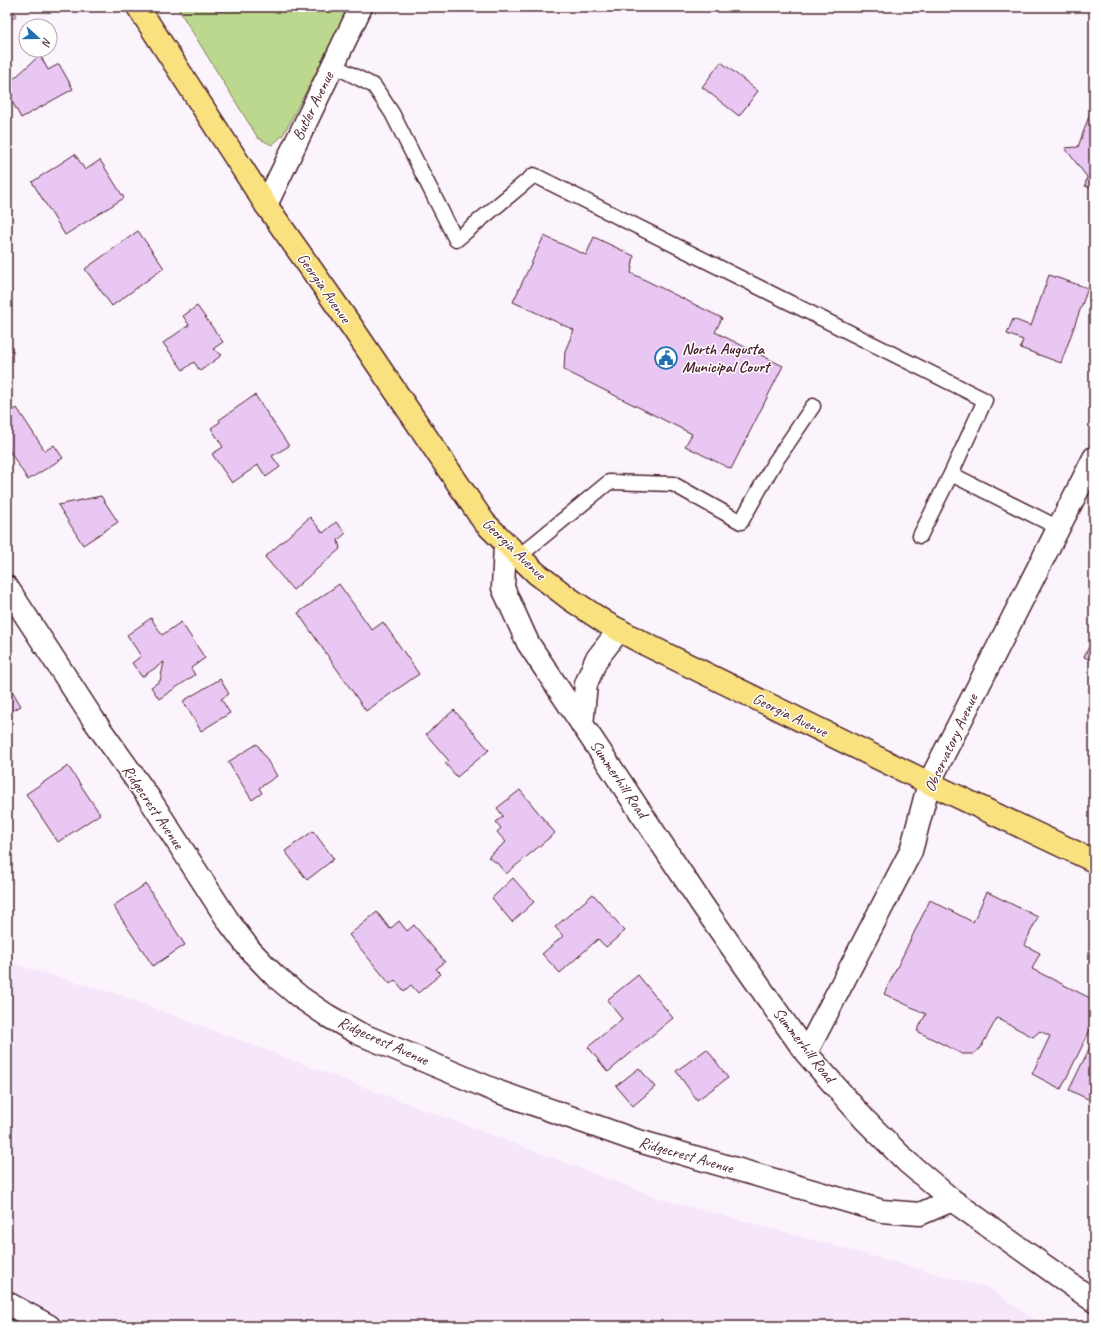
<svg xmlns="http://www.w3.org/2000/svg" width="1101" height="1333" font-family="Caveat,sans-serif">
  <rect width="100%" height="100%" fill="#fbf4fd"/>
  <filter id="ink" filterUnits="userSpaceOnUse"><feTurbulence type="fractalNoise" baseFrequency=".025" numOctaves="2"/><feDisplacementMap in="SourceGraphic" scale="8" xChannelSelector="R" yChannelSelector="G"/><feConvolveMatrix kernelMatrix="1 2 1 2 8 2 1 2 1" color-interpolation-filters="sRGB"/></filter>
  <g filter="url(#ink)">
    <path fill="#f6e6fa" d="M7,962L117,994L662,1199L989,1288L1044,1326H7Z"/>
    <path fill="#bcd78e" stroke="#837b5c" d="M177,7H351L283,135L272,145L258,138Z"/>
    <path fill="#e9c7f3" stroke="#4a1f2b" d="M7,7H10L16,16L7,22Z
      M40,55L48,70L59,64L73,89L21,118L7,92V85Z
      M721,62L758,91L739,116L702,87Z
      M1093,105L1094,106V189L1085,186L1087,177L1065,148L1078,147Z
      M75,154L85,170L100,160L124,198L65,235L32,182Z
      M138,231L164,268L112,306L85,269Z
      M544,236L586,255L594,237L634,256L631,273L722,318L715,332L783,366L731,469L685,446L692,434L564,370L565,351L574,330L513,302Z
      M1049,275L1088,288L1061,363L1020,348L1023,340L1007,334L1013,319L1031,326Z
      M197,306L223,342L213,349L222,355L200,371L194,362L183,370L163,343L189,325L183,316Z
      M7,344L14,352L7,358Z
      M255,395L289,446L272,456L280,467L266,477L258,465L232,483L212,454L223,447L211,428L220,422L219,420Z
      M17,408L45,451L54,445L63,458L28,480L7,447V415Z
      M101,496L118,522L83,545L58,505Z
      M310,517L323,533L336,522L346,533L338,540L340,549L293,590L265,557Z
      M339,584L372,630L383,622L419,674L366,711L298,613Z
      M151,618L162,635L181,622L205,658L191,668L195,675L159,699L151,687L160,681L164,662L142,677L132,663L141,656L127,635Z
      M1093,638L1094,639V661L1084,657Z
      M220,679L229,694L221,699L230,713L201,731L183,701Z
      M7,682L21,706L7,714Z
      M454,710L489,750L457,777L445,763L449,761L426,734Z
      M257,744L277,776L259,788L262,793L252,800L228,762Z
      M68,766L100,814L58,842L26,794Z
      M520,790L555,833L506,874L497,863L488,857L506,842L497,832L501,828L496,822L503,816L497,808Z
      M313,831L334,859L307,880L285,851Z
      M513,878L534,902L512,922L492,898Z
      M146,884L185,945L153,966L113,906Z
      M987,892L1038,917L1024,945L1040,953L1032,969L1094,1000V1022L1061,1089L1032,1074L1050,1036L1040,1031L1033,1037L997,1018L981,1047L973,1054H962L917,1031L926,1014L884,994L930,900L973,922Z
      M593,894L625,931L606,947L598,939L560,973L542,954L563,936L555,927Z
      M377,912L390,929L399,921L407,931L414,925L445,962L436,969L441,974L418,993L411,985L404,991L395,980L390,984L349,935Z
      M638,975L673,1018L608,1072L588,1047L622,1019L607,1000Z
      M1094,1039V1102L1069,1090Z
      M707,1049L728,1078L697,1100L676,1071Z
      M639,1068L655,1087L633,1106L616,1086Z"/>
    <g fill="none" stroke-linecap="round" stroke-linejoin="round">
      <g stroke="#4a1f2b" stroke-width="17">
        <path id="lane" d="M333,65L374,86L392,113L456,240L534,175L985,400L951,474L920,536
          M951,474L1059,528
          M518,557L609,482L673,484L741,522L773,465L813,406"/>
      </g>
      <g stroke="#4a1f2b" stroke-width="25">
        <path id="street" d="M266,205L361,7
          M505,544L503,588L528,643L703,906L806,1053L865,1120L907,1162L952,1200L1094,1301
          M7,587L93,719L149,798L229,922L250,950L274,975L300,997L328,1016L358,1033L499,1092L635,1140L882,1211L920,1214L952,1200
          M582,725L586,684L596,660L619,630
          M806,1053L911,851L929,783L1094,458
          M7,1303L49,1326"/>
      </g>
      <g stroke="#4a1f2b" stroke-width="25">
        <path id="primary" d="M138,7L266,205L352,327L484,522L536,573L570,599L606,623L643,643L929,783L1094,861"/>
      </g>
      <use href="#lane" stroke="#fff" stroke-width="14"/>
      <use href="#street" stroke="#fff" stroke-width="22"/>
      <use href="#primary" stroke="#fae180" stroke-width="22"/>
    </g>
  </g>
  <defs>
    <g id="civic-ring" transform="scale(1.15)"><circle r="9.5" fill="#fff" stroke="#1f6fb2" stroke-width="1.5"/><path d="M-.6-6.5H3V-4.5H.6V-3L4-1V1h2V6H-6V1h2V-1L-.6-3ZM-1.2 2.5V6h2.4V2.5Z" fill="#1f6fb2"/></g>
  </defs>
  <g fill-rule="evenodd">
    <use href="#civic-ring" x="666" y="358"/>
  </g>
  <g text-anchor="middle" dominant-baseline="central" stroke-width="3" stroke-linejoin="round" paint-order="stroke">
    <g font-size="16" fill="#4a1f2b" stroke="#fff">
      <text transform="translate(313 106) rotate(-64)">Butler Avenue</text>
      <text transform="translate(324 288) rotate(55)">Georgia Avenue</text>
      <text transform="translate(514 549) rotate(44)">Georgia Avenue</text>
      <text transform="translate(790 715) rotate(26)">Georgia Avenue</text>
      <text transform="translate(951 743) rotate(-65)">Observatory Avenue</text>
      <text transform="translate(619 779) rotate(56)">Summerhill Road</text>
      <text transform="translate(153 807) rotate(56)">Ridgecrest Avenue</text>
      <text transform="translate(383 1041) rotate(24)">Ridgecrest Avenue</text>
      <text transform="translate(804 1045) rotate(52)">Summerhill Road</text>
      <text transform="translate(686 1155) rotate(16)">Ridgecrest Avenue</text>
    </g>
    <g font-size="16" font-weight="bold" fill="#4a1f2b" stroke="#fff" text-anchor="start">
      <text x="682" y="349">North Augusta<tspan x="682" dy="18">Municipal Court</tspan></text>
    </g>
  </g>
  <rect width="1101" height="1333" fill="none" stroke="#fff" stroke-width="24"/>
  <rect x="12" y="12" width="1077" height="1309" fill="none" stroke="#4a1f2b" stroke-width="1.5" filter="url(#ink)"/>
  <g transform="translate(38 38) rotate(111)"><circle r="19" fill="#ffffff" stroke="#b7a5aa"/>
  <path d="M0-3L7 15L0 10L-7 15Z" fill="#1f6fb2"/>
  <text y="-6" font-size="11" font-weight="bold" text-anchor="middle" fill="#4a1f2b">N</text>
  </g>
</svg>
